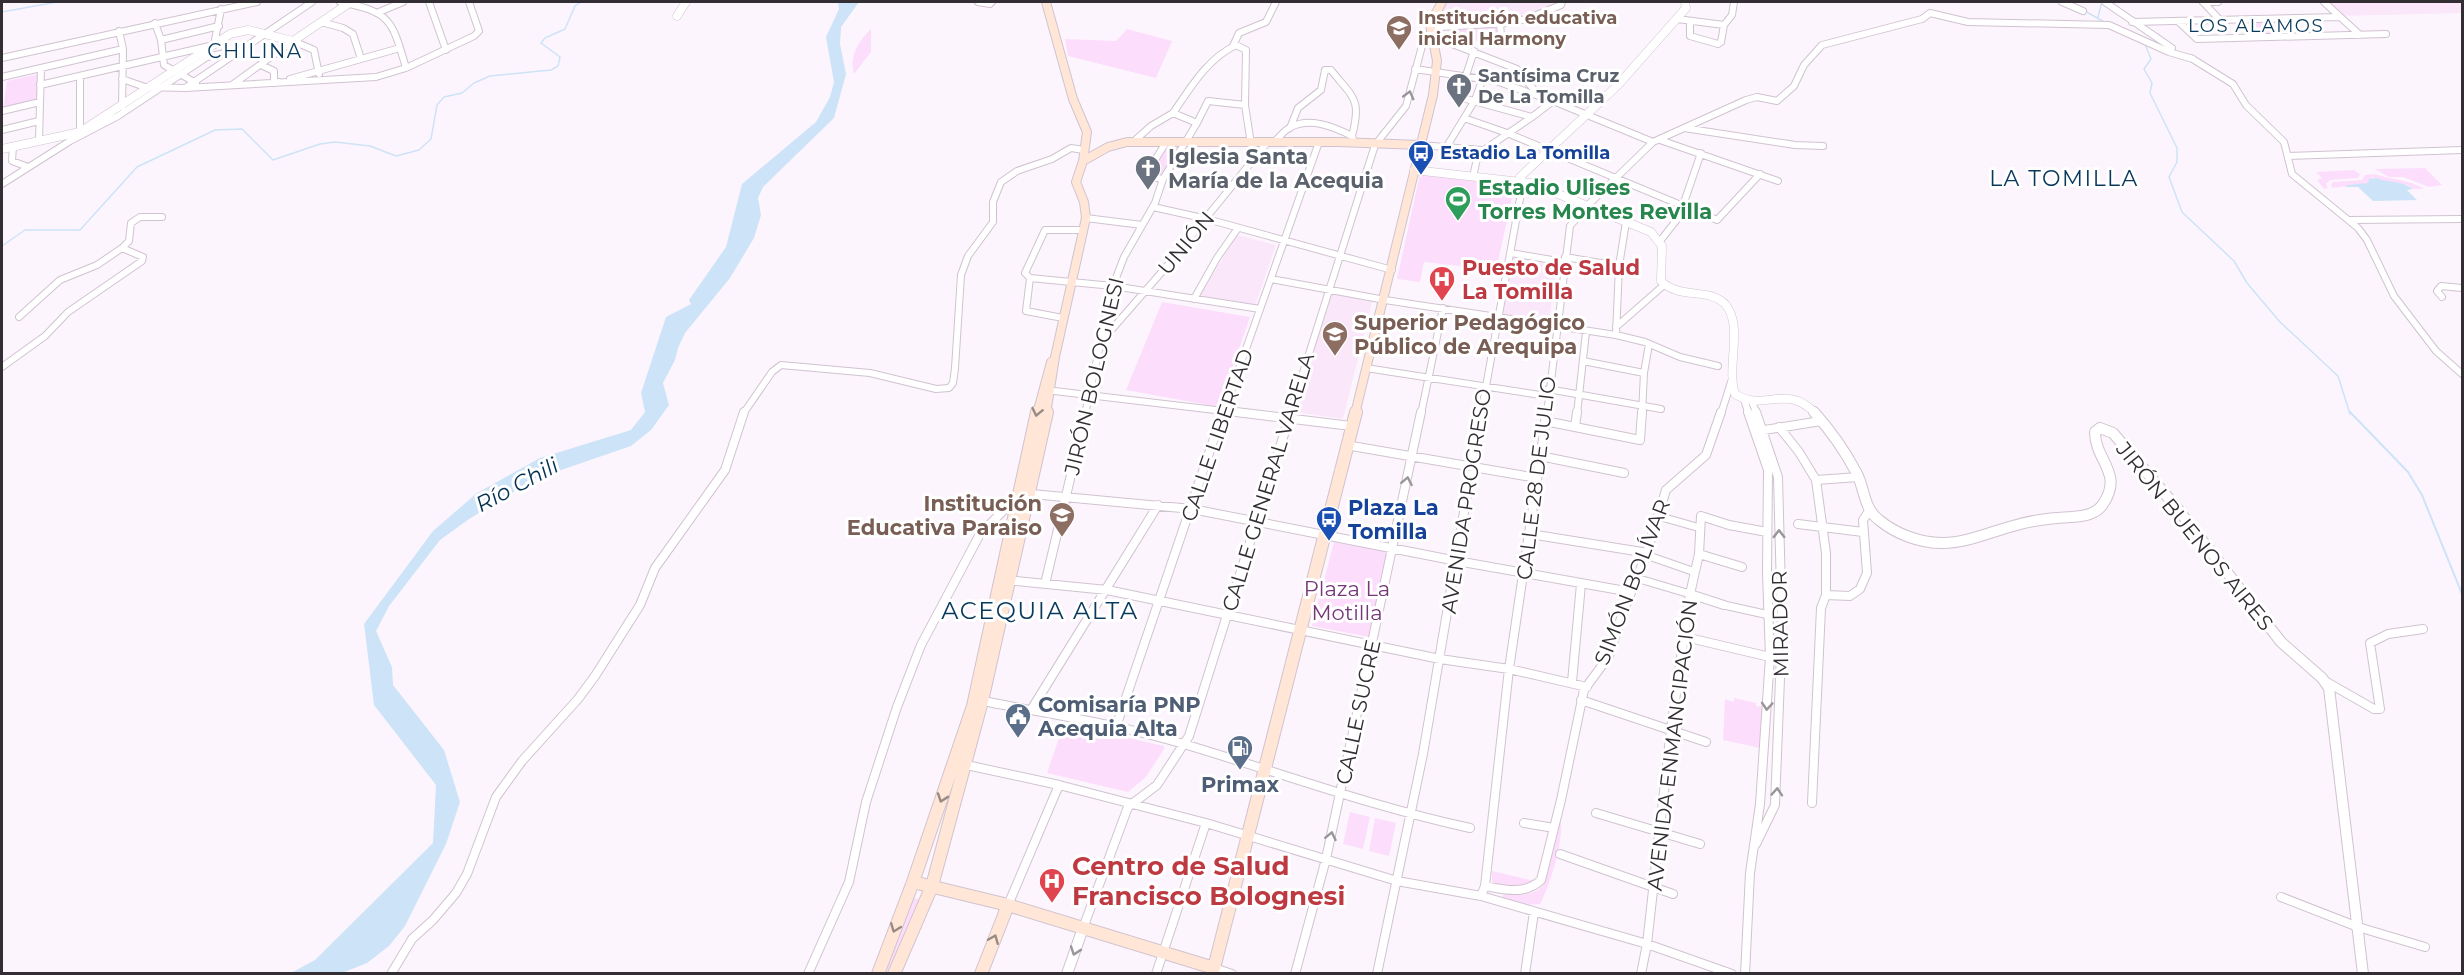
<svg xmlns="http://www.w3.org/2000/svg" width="2464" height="975" font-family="Montserrat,sans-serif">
  <rect width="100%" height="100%" fill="#fdf5fd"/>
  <path fill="#fbe7fa" d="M1447,2H1552L1556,6L1526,18L1435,27L1436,16Z
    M2327,2H2462V13L2341,16Z
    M1237,235L1276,245L1255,306L1199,297Z
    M1514,257L1557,265L1549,320L1546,322L1503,315Z
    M1330,293L1372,302L1343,419L1296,412Z"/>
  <path fill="#fcdefc" d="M2273,20L2288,35H2261L2248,21Z
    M1496,24L1497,34C1482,41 1470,44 1453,38L1452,30Z
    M871,29V52L854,74C849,57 858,41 871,29Z
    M1127,29L1172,41L1156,78L1068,56L1065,39L1116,41Z
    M39,74L38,103L3,111L7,81Z
    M1166,147H1179L1161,177L1149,176Z
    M2425,168L2442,185L2429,187L2403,177H2389L2375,169Z
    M2354,170L2360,174L2358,178L2330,180L2326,184L2328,188L2324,189L2317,180L2322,178L2316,172Z
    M1424,173L1515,185L1496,270L1424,262L1420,282L1397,279L1420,174Z
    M2375,174C2391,180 2409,179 2424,189H2413L2408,185L2385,182L2373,177L2369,183L2332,188L2331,185L2333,182L2362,180L2365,175Z
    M1162,302L1250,317L1219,407L1126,390Z
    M1334,542L1387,552L1369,637L1312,626Z
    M1734,698L1756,703V706L1763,707L1760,748L1723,740L1725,699L1734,702Z
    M1064,723L1164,746V749L1146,777L1128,792L1047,773Z
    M1350,812L1370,817L1363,849L1343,844Z
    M1375,818L1396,823L1389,856L1369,851Z
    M1560,818C1566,835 1549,888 1540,904L1526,905L1502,897L1504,894C1518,896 1532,896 1543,886Z
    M1492,871L1535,881L1515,886L1492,883Z
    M912,898L923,900L890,973L884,974Z"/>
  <path fill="#cde3f8" d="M838,2H859L841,27L840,44L846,74L834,118L763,187L758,198L761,215L754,238L730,278L685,333L678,348L675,360L663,383L669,405L651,430L631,446L535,479L469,519L440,540L389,606L376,631L392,667L393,685L444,750L460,802L446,844L405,926L389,946L367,963L342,973H291L315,960L433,843L436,785L374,705L364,624L433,531L477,493L540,458L631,430L645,412L641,393L666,317L691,304L689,300L726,247L742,184L816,122L830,97L834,82L826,37L839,9Z
    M2376,178C2388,183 2402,180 2413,189L2407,190L2417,200L2373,201L2358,187H2345L2348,185L2368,183L2369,179Z"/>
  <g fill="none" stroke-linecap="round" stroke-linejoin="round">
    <path stroke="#cde3f8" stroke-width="1.5" d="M2085,11L2106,23
      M2,12L57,2
      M2098,17L2102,2
      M2145,44L2151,59L2144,69L2152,83L2150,93L2177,148V162L2169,177L2182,212L2234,261L2247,283L2280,322L2338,376L2350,414
      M2,246L25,230H80L137,167L215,130L242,129L273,160L320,144L335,142L370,146L396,156L419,150L431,139L437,105L444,97L462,93L474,83L490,76L551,70L558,66L560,57L541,43L545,38L565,29L575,6L581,2"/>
    <path stroke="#cde3f8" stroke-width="2" d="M2350,412L2408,472L2422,495L2462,594"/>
    <g stroke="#d0c3d0" stroke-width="7">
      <path id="pedestrian-far1" d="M1431,28L1500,24"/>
    </g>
    <g stroke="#d0c3d0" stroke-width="9">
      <path id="pedestrian" d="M1658,516L1700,528
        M1646,555L1695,572
        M1636,578L1690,594
        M1724,605L1769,615"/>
    </g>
    <g stroke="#d0c3d0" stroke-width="8">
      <path id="minor-far1" d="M340,2C391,12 392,20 406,68
        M429,2L446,50
        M978,2L990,4L992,2
        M2062,2L2083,11
        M2105,2L2172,48
        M2203,2L2219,19
        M2203,2H2218
        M2324,2L2360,35
        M379,12L403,2
        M1677,19L1724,25
        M1690,21V36L1718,44L1721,42L1724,25L1732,15L1734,2
        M2178,21L2197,39L2386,34
        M321,22L343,28L353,34L361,59
        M2132,22L2340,17
        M155,23L161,40L164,65L196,83
        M119,31L123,49L122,107
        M1501,35L1500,24L1527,19L1561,5L1562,2
        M1434,37L1517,69L1539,96
        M161,40L219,26
        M1233,46L1239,33L1266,22L1276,2
        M1474,51L1459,97L1532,117L1553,101
        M2,58L257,2
        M2191,58L2233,84L2246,105L2284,142L2292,174L2358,228L2367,240L2394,296L2436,351L2462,374
        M261,65L274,71V83L279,82
        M1415,69L1496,81L1553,101L1653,142
        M80,76V132
        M2,77L123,49
        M122,79L145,87L185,88L376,77L406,68L474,36L479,31L469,2
        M290,79L400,48
        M40,85L214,45L221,9
        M232,85L293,41L314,50L319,74
        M185,88L312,2
        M2,111L40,102
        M1464,118L1507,133L1717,220L1760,174
        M1197,123L1208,101L1245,105
        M1290,128L1298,108L1321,90L1325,70H1331C1353,98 1362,98 1352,136
        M1684,128L1795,145L1823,146
        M2,130L39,121
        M39,140L41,68
        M1660,140L1778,181
        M1133,142L1151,126L1173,113
        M1273,143C1279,138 1284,130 1291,127C1311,117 1334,127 1352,136L1353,139
        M1420,145L1482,150
        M13,146L12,161L28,167
        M1447,146L1475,100L1483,78
        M2288,156L2462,150
        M1473,177L1478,154L1532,117
        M1163,179L1145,176L1165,144
        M2,184L70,141L118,116L207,57L243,49
        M1153,207L1207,219L1392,270
        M1086,218L1142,225
        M2349,220L2462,219
        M1084,230H1045L1025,273L1030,278L1113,286L1260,309
        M1660,241L1679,217L1701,153
        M1511,253L1564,262
        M1565,257L1619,266
        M1030,278L1026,311L1063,318
        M1271,279L1385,300L1616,335L1645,342L1680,357L1718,366
        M2442,297L2437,291L2441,286L2462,288
        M1194,299L1217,258L1238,228
        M19,317L60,280L97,265L122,248
        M1616,327L1664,285
        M1616,335L1619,266L1626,222
        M1106,336L1167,266L1266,144
        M1583,361L1644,373
        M2,367L45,336L68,312L142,261L143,257L122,248L129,241L131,223L140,217H162
        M1366,368L1547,396
        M1548,389L1661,409
        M1046,390L1249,414
        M1744,400L1749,414
        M1752,402L1757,414
        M743,414L772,372L781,365L870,373L936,389L949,388L953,383L955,368L961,275L968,256L993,222V202L1001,182L1017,171L1052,159L1071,148L1084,150
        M1085,414L1113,286L1124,257L1155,203L1163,179L1197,123L1173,113C1191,87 1207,59 1236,45L1246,50L1245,105L1251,144
        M1223,414L1319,142
        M1290,414L1375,145L1406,106L1422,46L1431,31
        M1421,414L1443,308
        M1481,414L1523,182
        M1547,414L1570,226L1587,206L1653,142L1746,100L1757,97L1777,101L1794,86L1804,65L1822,45L1922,19L1930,13L1968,22L2109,25L2169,52L2193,59
        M1577,414L1586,332
        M1642,414L1644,373L1649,344
        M1721,414L1731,382"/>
    </g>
    <g stroke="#d0c3d0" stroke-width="10">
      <path id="minor" d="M1236,412L1351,426
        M1756,412L1778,477L1782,628L1775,805L1756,844
        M1545,421L1640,440L1642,412
        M1575,427L1577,412
        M1779,427L1799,452L1816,480L1826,553V595L1821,608L1812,803
        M1758,431L1821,421
        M1346,445L1537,478
        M1540,456L1624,473
        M1816,480L1859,477
        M1798,524L1863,532
        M1530,534L1642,552L1646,555
        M1699,554L1742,567
        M1005,580L1107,590L1440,659L1509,669L1587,687
        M1045,584L1086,412
        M1690,594L1724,605
        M1826,595L1850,596L1860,589L1867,573L1863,520L1869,511
        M1685,637L1770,657
        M2325,681L2374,709H2380L2370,643L2388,634L2423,629
        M1572,682L1581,584
        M978,700C1048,714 1119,724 1187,745C1281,773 1373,807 1470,828
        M1581,700L1706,742
        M1031,710L1158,505
        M1116,727L1223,412
        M962,764L1059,785L1206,823L1397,881L1481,896L1647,944L1732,974
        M1596,813L1700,844
        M1524,823L1554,828
        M1560,854L1673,894
        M1485,886C1505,890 1525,895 1541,880L1561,800L1584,690L1609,656L1622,615L1646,555L1666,490L1706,455L1721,412
        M1481,896L1485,886L1509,669L1547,412
        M2281,897L2358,927L2425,947
        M1008,905L1059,785
        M1083,928L1128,807L1157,785L1189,736L1291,412
        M1214,968L1232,974
        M391,974L412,939L433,920L456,893L467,874L496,797L522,761L578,699L595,676L640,605L655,568L725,470L744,412
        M808,974L849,882L866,802L897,707L921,645L980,534L1021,493L1192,509L1457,561L1631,592
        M1156,974L1206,823
        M1295,974L1326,859L1421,412
        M1377,974L1423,754L1481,412
        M1525,974L1534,912
        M1641,974L1647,944L1671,729L1690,594L1699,554L1701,516L1729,525L1767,532
        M1745,974L1750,873L1760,804L1770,657L1767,573L1768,470L1748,412"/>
    </g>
    <g stroke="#d0c3d0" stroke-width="9">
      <path id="tertiary-far1" d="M677,16L686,2
        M2,149L80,132L230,34L248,30L293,41L351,2
        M1414,170L1531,183L1651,232L1662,246L1661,281C1680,300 1708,287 1725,304C1744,325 1726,367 1735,394C1765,413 1786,382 1816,414
        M1523,182L1520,177L1618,85L1686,8L1685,2"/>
    </g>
    <g stroke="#d0c3d0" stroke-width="12">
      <path id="tertiary" d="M1814,412C1830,430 1845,451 1856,472C1865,488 1863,508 1879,520C1896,534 1920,543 1942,543C1967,543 1990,532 2013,526C2032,520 2051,518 2071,517C2083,516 2096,515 2103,504C2124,473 2095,461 2095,432L2100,428L2113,433L2177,508L2281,642L2322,678L2329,688L2363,974
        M1067,974L1083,928"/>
    </g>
    <g stroke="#d0c3d0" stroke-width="10">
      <path id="secondary-far1" d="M1046,2L1073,99L1087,132L1083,161L1076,182L1084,202L1086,218L1055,357L1046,414
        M1083,161L1108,147L1127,142H1339L1420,145
        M1037,414L1051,362
        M1355,414L1433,95L1437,61L1430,24L1442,2"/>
    </g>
    <g stroke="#d0c3d0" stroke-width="14">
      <path id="secondary" d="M913,882L1008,905L1214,968L1356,412
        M878,974L913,882L973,706L1037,412
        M894,974L932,886L982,701L1047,412
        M981,974L1008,905"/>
    </g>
    <use href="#pedestrian-far1" stroke="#fff" stroke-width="5"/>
    <use href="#pedestrian" stroke="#fff" stroke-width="7"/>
    <use href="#minor-far1" stroke="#fff" stroke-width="6"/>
    <use href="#minor" stroke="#fff" stroke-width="8"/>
    <use href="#tertiary-far1" stroke="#fff" stroke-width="8"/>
    <use href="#tertiary" stroke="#fff" stroke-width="10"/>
    <use href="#secondary-far1" stroke="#ffe6d6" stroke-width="8"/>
    <use href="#secondary" stroke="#ffe6d6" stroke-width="12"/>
  </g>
  <defs><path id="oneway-chevron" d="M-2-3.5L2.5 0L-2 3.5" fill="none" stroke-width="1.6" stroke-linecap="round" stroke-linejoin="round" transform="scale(1.5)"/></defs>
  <g stroke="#999699">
    <use href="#oneway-chevron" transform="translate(1409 95) rotate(-75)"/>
    <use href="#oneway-chevron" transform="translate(1407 481) rotate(-79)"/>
    <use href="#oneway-chevron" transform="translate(1779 534) rotate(-90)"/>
    <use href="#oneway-chevron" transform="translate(1767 706) rotate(94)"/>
    <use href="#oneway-chevron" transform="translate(1777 792) rotate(-86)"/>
    <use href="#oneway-chevron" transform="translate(1331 836) rotate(-78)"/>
    <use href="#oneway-chevron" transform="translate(1075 951) rotate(109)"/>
  </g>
  <g stroke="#998a84">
    <use href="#oneway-chevron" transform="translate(1037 412) rotate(102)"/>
    <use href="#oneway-chevron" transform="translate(942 798) rotate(109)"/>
    <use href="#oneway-chevron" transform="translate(895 928) rotate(111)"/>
    <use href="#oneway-chevron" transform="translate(994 939) rotate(-68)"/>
  </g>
  <defs>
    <g id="school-pin" transform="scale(1.35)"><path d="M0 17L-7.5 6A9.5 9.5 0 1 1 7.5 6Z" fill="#8d6e63" stroke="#fff"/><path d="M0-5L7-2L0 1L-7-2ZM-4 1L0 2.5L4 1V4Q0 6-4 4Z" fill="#fff"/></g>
    <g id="church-pin" transform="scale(1.35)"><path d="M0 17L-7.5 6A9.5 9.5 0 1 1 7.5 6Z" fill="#6b7280" stroke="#fff"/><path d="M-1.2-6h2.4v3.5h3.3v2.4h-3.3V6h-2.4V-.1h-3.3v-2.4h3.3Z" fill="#fff"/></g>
    <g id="bus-pin" transform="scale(1.35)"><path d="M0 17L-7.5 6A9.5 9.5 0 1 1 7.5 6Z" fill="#1a4fb4" stroke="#fff"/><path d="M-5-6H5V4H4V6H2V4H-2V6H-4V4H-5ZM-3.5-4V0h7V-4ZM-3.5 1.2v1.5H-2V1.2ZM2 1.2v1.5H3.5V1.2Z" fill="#fff"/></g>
    <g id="stadium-pin" transform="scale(1.35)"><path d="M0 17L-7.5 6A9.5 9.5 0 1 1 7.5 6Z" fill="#2e9e5b" stroke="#fff"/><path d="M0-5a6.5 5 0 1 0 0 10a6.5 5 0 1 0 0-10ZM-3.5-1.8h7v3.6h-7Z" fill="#fff"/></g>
    <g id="hospital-pin" transform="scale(1.35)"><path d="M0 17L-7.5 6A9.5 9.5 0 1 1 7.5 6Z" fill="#e0444e" stroke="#fff"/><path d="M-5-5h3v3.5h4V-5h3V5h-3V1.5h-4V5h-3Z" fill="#fff"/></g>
    <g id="civic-pin" transform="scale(1.35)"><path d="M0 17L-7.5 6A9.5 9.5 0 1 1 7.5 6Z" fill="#5c6f8a" stroke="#fff"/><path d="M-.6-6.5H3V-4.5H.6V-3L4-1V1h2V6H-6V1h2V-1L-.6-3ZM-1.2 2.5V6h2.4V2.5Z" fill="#fff"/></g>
    <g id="fuel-pin" transform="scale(1.35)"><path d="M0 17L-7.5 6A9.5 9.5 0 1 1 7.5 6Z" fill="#5c6f8a" stroke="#fff"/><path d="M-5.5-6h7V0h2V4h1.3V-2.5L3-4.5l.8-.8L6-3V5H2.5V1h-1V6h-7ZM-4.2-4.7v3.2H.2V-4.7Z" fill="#fff"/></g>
  </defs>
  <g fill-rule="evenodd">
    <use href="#school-pin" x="1399" y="28"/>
    <use href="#church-pin" x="1459" y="86"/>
    <use href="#bus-pin" x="1421" y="153"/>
    <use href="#church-pin" x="1148" y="168"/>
    <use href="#stadium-pin" x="1458" y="199"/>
    <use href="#hospital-pin" x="1442" y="279"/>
    <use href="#school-pin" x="1335" y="334"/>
    <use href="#school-pin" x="1062" y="515"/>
    <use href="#bus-pin" x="1329" y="519"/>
    <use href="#civic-pin" x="1018" y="716"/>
    <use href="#fuel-pin" x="1240" y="748"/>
    <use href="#hospital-pin" x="1052" y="881"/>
  </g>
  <g text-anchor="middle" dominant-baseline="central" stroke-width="6" stroke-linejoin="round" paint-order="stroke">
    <g font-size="18" font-weight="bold" fill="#785e54" stroke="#fff" text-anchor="start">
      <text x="1418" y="18">Institución educativa<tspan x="1418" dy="21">inicial Harmony</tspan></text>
    </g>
    <g font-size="18" letter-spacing="1.5" fill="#08395d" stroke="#fff">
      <text x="2256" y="26">LOS ALAMOS</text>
    </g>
    <g font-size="18" font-weight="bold" fill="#5b616d" stroke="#fff" text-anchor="start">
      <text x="1478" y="76">Santísima Cruz<tspan x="1478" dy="21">De La Tomilla</tspan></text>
    </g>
    <g font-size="18" font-weight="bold" fill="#164399" stroke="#fff" text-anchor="start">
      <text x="1440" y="153">Estadio La Tomilla</text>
    </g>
    <g font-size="20" letter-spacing="1.5" fill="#08395d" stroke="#fff">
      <text x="255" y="51">CHILINA</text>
    </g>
    <g font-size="21" font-weight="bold" fill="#5b616d" stroke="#fff" text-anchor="start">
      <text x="1168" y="156">Iglesia Santa<tspan x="1168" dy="24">María de la Acequia</tspan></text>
    </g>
    <g font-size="21" font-weight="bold" fill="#27864d" stroke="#fff" text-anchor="start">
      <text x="1478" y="187">Estadio Ulises<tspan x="1478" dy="24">Torres Montes Revilla</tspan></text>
    </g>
    <g font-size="21" fill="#332e33" stroke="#fff">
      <text transform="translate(1186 243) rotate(-50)">UNIÓN</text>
      <text transform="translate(1094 376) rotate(-77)">JIRÓN BOLOGNESI</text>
      <text transform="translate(1217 435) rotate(-71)">CALLE LIBERTAD</text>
      <text transform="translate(1536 478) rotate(-83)">CALLE 28 DE JULIO</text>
      <text transform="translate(1268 482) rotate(-73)">CALLE GENERAL VARELA</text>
      <text transform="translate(1466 501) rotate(-81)">AVENIDA PROGRESO</text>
      <text transform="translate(2195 536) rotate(51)">JIRÓN BUENOS AIRES</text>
      <text transform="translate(1632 582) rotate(-69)">SIMÓN BOLÍVAR</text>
      <text transform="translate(1780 624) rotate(-91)">MIRADOR</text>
      <text transform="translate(1358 712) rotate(-78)">CALLE SUCRE</text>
      <text transform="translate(1672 745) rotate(-83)">AVENIDA ENMANCIPACIÓN</text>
    </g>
    <g font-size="21" font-weight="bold" fill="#be3a42" stroke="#fff" text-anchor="start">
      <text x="1462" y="267">Puesto de Salud<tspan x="1462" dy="24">La Tomilla</tspan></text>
    </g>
    <g font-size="21" font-weight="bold" fill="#785e54" stroke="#fff" text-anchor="start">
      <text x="1354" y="322">Superior Pedagógico<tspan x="1354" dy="24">Público de Arequipa</tspan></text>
      <text x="1042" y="503" text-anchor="end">Institución<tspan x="1042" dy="24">Educativa Paraiso</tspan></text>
    </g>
    <g font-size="21" font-weight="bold" fill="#164399" stroke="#fff" text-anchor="start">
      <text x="1348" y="507">Plaza La<tspan x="1348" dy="24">Tomilla</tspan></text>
    </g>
    <g font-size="21" fill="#753777" stroke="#fff">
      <text x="1347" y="588">Plaza La<tspan x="1347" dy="24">Motilla</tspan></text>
    </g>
    <g font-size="21" font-weight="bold" fill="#4e5e75" stroke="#fff" text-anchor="start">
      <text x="1038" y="704">Comisaría PNP<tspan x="1038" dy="24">Acequia Alta</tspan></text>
      <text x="1240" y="784" text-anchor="middle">Primax</text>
    </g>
    <g font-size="22" letter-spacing="1.5" fill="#08395d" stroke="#fff">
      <text x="2064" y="178">LA TOMILLA</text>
    </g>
    <g font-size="22" font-style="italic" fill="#033050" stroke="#fff">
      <text transform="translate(517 485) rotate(-28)">Río Chili</text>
    </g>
    <g font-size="24" letter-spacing="1.5" fill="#08395d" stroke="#fff">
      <text x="1040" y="610">ACEQUIA ALTA</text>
    </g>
    <g font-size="26" font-weight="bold" fill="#be3a42" stroke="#fff" text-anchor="start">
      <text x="1072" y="866">Centro de Salud<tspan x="1072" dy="30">Francisco Bolognesi</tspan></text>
    </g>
  </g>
  <rect width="2464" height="975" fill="none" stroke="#332e33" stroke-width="6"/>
</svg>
